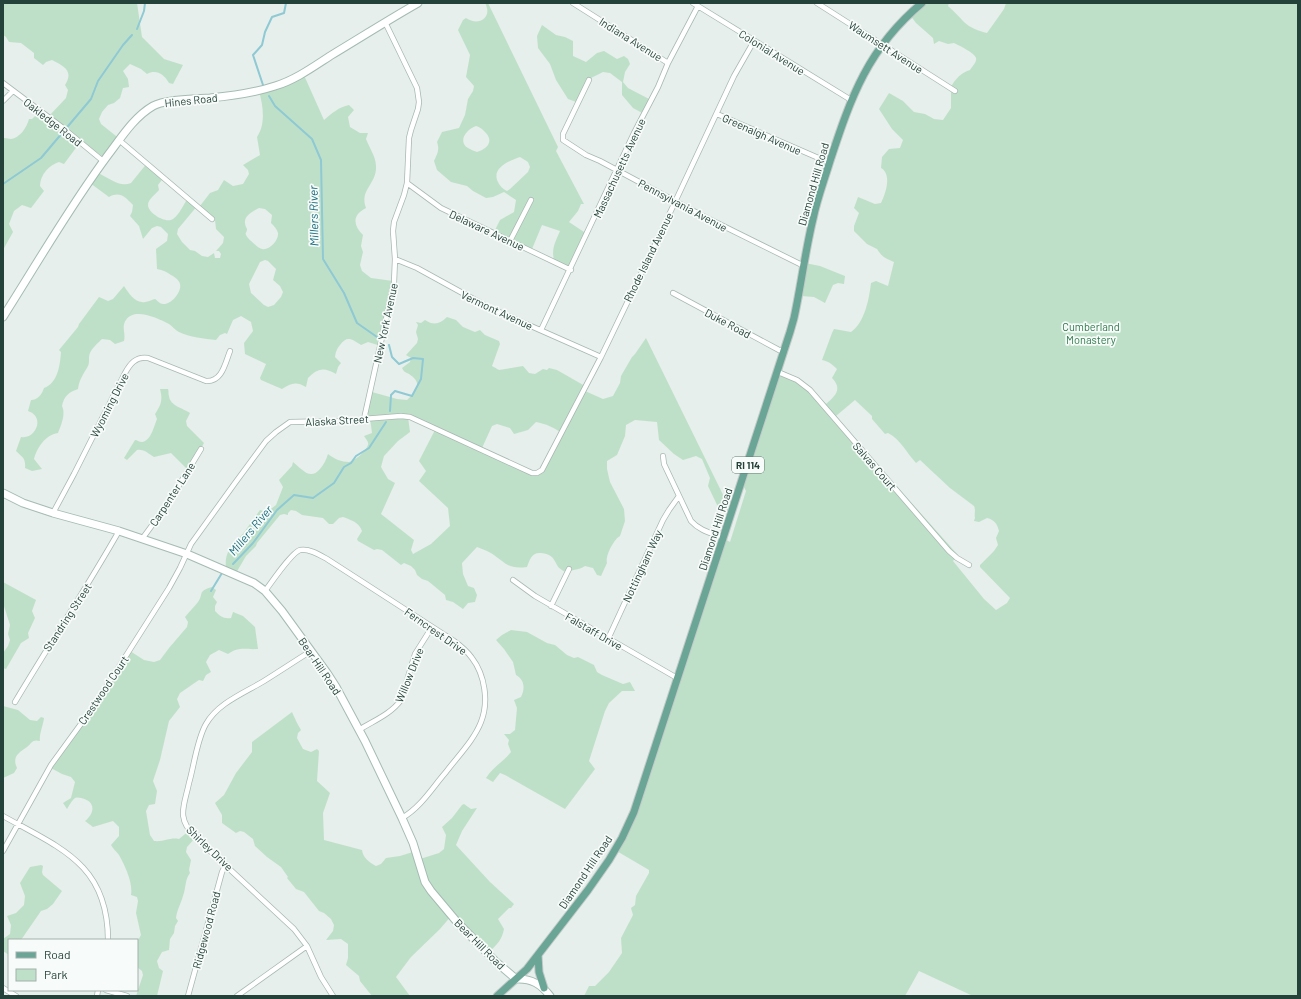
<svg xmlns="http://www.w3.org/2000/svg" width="1301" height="999" font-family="Barlow,sans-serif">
  <rect width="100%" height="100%" fill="#e6efeb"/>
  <path fill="#bfe0c8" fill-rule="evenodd" d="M3,3H137L142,37L164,59L183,65L173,84L169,83C164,74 156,69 147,74L141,69L130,64L123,71L128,79L129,87L123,88L120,98L114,103L108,105L102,112L99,119L101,124L121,140L106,159L81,141L64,164L59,162C49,165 40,175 40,186L44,191L31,208L22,205L14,211L9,224L13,232L3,250V139L4,138C5,138 11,139 11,139C20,138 27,127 29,119H32L41,110L49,116L66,98L68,90L65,85C74,71 64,66 52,60L46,62L43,65L34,58V53L21,43L9,42L6,37L3,35Z
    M485,3H488L558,147L556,151L584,204H581L578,211L569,222L587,234L571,267L554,260C551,248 556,241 560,231L542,225L532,249L494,232L500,220L514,212L516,200L504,192L493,197L486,198L473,191L467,186L451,182L437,170L434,161C437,154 440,150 437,142L442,132L459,128L465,115L468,99L473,91L474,86L466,77L470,55L458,30L463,20L466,18C479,27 493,17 485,3ZM476,126C479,127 481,128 484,131C494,140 489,148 477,152C475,151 471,150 468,148C457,141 467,129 476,126ZM520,157L528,162L530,167L528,172L510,189L507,191C502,188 500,186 498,182C491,168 509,161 520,157Z
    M922,3H949L948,6C954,11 959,17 964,22C970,28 979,31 987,33L1004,9L1006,3H1298V996H973L919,971L905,996H584L589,986H595L609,972L622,953L621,938L633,915L631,908L635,905L636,896L649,873V870L615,850L631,822L725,539L730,542L746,491L743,485L781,370L801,380L826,404C835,396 843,389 832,378L837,369C832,364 828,361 822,360L832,333L834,329L851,332C865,322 869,299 871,283L876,281L888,286L894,262C885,258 882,257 877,249L867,244L854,231V226L859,213L854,208L858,197L875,204L881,203C886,193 892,174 881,168L882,157L889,149L900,148L903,140L892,129L879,109L889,93L903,101L914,112L925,114L934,119L943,120L951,108V87C955,79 962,72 970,70C972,67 977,62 976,58C975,53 958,45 954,43L948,44L939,41L934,44L933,38L916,23L910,15ZM855,400L872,416V419L885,434L888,433C901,440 906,452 916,463L920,460L950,488L974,506C976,510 974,514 975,518L974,521L979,522L987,518C995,520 997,524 999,531L996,538L998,545L994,551L980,565V567L1010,598L1007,603L996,610L984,599L953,561L958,555L892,481L836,416Z
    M542,25L556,35L565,37L573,41V56L586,62L597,53L604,51L617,59L624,56L628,59L630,64L625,72L623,82L628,88L651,100L644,114L633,108L622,95V82L610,73L603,72L591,78L579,103L568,99L556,80L550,64L538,48L537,36Z
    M303,73L324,120C332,113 339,107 349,105L354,110L348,117L350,127L360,133H368L366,139C369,147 376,157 376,166C377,184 359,190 366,208C352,215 353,225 363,235L361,246L363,252L360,265L362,271L371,278L393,281L395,282L393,297L383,344L381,346L368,342L361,345C352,339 347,335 340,345C336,350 336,352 335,357L341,363L338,367L336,374C324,367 318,368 308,378L306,387C296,381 291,383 282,389L261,380L260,378L266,364L245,354L244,343L253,331L251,322L241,316L233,320L227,334L225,333L220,335L216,340C205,339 189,337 179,332C175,330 172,326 169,324C158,318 134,307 126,320C121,327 126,333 124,341L115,344L110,340L102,339C98,343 92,348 90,353C88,357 90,362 88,366C84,373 79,380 78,389C69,392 64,396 62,406C66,414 61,425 58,433C45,435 37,448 34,459L42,469L32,471L25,468C26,458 22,457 16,451L21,437C35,440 46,417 28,411L31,400C38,400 42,394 44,388C58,383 60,365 61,352L59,350L78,327L79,324L99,297L108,301L113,299L124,286C128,292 134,302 142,302C146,303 151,300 155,299C158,301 160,304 163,304C171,305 182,292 180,284C179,280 175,277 171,275C167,272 163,270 157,269L156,249L167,241L168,234L161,227L157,226L152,228L143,239L139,226L130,216L132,212L133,205C125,197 120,191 109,197L90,183L98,173C108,177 119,188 131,183L148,162L150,164L165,176L158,185L159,190C156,194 148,199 148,205C148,213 166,224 173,219C180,214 183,205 188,198L198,205L178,229L177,234L182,242L190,250L195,251L202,256L208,257L214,253L215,258H220L221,254L219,251H216L223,243L224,237L216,229L215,220L200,206L210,193L218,190L224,180L233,186L243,184L249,174L248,170L243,165L260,155L257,137C266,124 263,105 259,91ZM259,208L265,209L272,215L271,223C274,226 277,229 278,233C279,240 269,251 262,249C259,249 247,238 246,235C245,232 247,233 247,229C246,227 245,225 245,223C244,216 253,211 259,208ZM265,260L268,261L276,269L273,280L280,286L283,292L281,297L274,305L268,307L264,305L251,293L249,284L260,262Z
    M805,263L820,266L845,276L844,284L838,283L833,285L825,303L814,297L801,296Z
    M447,317L456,320L463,327L475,332L480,330L485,335L499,341L500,344L492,366L499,370L523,366L529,373L535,374L543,369L547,370L549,368L557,370L585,386V391L603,399L613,396L620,383L621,376L632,357L635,354L646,338L732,513L719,509L708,486L710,478L702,459L696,456L683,460L674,454L659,440L657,422L635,420L626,425L625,436L617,455L607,461V469L610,482L624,509L625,521L620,536C614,539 605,556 607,563L601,576L597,575L593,568L585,566C580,570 572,569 567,573C564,571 559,569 557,565C553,557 551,554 541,553C532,552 530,559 527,567C506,570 505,561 489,552C486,550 481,549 477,547L462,563L463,574L468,586L474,588L477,595L475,602L468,603L463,609L453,602L446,600L445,595L428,581L422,579L417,575L415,570L411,566L404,563L401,565L382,550L377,549L374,550L358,541L357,539L362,531C359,522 351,520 343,517L339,518L333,524H329L323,518L302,515L296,511L291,510L288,513V515L284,514L280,515L257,543L256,546L246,556L236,573L226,568C224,549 235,544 245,531C250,524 255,517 260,510L267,512L276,505L283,487L279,480L292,466L293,462C302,469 310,481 320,469C324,464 326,460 328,454C334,459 342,462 349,462C355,461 366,451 368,445C369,442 366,439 364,436L372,433L370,418L366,417L372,392L397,399L407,400C417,391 423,383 409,374C405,372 404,372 402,368L410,362L411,358L406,355L417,343L418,339L416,332L418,325L416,322L421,323L425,320C434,326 440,324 447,317ZM408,417H412L434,425L436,428L419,461L426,471L419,481L448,508L450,526L431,544L413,554L411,550L414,540L381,514L395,483L388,479L381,467L384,456L398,441L410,432ZM536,422C545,424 555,427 562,434L538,472L531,471L482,448L492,426L497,424L510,428L514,434L528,430Z
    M160,389H168C169,392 168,394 169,396C170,406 183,408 190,413L186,421L187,426L204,443L191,466L186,468L171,453L154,457C148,454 145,449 137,450L127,460L124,458L135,440C137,440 139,442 142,442C151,441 154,426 157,419L155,414C161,405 163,400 160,389Z
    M3,582L36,600L32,611L35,618L28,633L29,638L21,643L6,669L3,668V653L8,646L10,640L8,634L10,625L3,603Z
    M212,587L216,590L213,597L217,602L215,606V611C220,616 223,619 231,618L233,612L243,616L255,627L258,649C245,650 240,646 228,654L219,650L210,655L206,662L211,672L206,675L203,681L199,680L196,682L180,693L177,699L180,707L169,721L160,760L153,781L157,791L155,804L149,805L146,811L150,835L154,841C165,842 170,837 179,839L190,830H193L197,836L187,847L186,852L191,860L189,870L190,873C185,879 186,888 183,896C181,903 177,910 176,918L178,921L175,926L174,933L170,939L169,950L162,952L157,961L159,968L163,971L157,996H136L143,975L142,971L137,967V942L141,935L136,913L138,901L137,897L131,895C133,882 125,866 119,855C117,852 113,849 111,845L119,836V827L113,821L93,827L85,821C95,813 96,801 81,798C79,798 78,797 75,798C72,800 69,806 67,809L63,803L71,798L75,782L71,777L62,774L51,768L130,651L144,660L154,662L160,660L169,648L187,627L188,622L185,617C189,612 194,607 198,602C204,594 197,591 212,587Z
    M511,630L527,632L547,643L555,645L567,655L574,658L578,657L594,665L597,672L602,675L623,684L630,682L635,691H622L609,703L605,711L589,761L595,769L565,809L505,775L500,773L493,782L486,778C493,767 503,762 511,752L508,744L509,740L504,734H510L515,730L517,708L514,700L521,697C525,689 525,680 516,675L513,662L504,649L496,640L502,635Z
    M3,706L18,710L30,720L37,721L41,717L44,718C43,726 39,734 40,741C32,739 32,743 27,747C18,753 12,757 17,768L14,773L3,778Z
    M292,712L297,723L301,730L298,733L297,738L303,749L311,752L317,749L319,751L317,781L330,793L323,813L324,840L362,850C363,858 369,862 376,866L381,864L386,858L400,856L416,851L420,859L439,853L444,849L446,835L442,827L452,818L462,805L464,804L471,809L477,808L462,831L456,845L490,882L514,904L511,908H509L498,919L504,929C502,939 498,944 490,951L454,915H452L440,929L411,957L396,977L410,996H372L360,981L359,976L346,965L348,958V944L341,939L326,940L333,931L334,925L331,919L324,913L319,911L304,892L296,889L287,878L288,877L281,867L267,857L255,846L253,839L244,832L240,831L236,833L222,823V815L215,803L224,795L236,773L252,752V742Z
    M41,865L43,866L42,872L43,875L62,891L53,904L47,909L41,911L21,940H9V955L3,951V939L10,934L11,925L7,916L16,913L24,905L25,896L20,883L30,867Z"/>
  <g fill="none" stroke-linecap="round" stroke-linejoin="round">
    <path stroke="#8ec9d4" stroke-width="2" d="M137,29L144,11L145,3
      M263,85L253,55L262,45L265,32L272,17L284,13L286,3
      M269,96L275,106L312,139L321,160L323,259L344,293L357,323L377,337
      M3,184L41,158L91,99L98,81L123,45L132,35
      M389,345L392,357L399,364L413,358L423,359L421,379L412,396L395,391L391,395L390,411
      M233,564L253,543L277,510L294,495L313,498L334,483L344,467L351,463L356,456L369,448L386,422
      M211,591L222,573"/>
    <g stroke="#a8b8b2" stroke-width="6">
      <path id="street" d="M573,3L668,63
        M693,3L851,100
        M817,3L955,91
        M589,80L563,134V140L586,155L600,161L701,215L804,266
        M3,83L63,128L103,161
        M3,101L13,91
        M717,114L830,163
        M119,140L212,219
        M407,183L441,208L571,270
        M510,241L531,200
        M395,259L417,268L488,307L601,357
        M673,293L779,350L785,351
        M541,330L634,133L658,87L668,63L698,6
        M778,372L797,380L810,390L949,551L957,558L969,565
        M364,419L394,283L395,259L393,231L394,222L404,195L407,183L409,138L411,130L418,109L419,102L417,88L385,22
        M663,456L664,464L691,521C700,531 711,533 724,538
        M53,513L74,474L125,373C130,364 136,356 148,358L206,381C222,382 225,364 230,351
        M142,539L167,505L201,449
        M513,580L535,596L677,678
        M265,591C272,582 291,553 300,550C309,548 320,555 327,559L454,641C461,646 467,651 472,658C485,675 489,702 481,722C474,740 458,756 446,772C432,788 421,807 402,818
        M551,606L569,569
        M608,639L663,520L669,510L679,496
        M311,651C295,661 280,671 264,681C244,693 218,703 206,724C197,739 194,766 189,783C184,807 176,817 195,837L294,929L307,946L321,977L333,996
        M15,702C49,645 86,589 119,531
        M359,730C373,721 391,714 401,700L415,654L432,627
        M3,816C60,848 108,864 108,940
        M3,851L51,765L94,706L169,588L180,568L191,544L235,483L266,441L276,432L290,422L338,421L401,416L410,417L532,473H537L542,470L601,357L653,249L734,76L754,41
        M3,988L16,996
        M106,990L127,996
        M97,996L98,990
        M188,996L222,872L226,864
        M237,996L307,946"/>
    </g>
    <g stroke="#a4bbb3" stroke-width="9">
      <path id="secondary" d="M3,317C38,262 70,206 108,155C121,138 134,117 153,106C165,99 195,99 210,98C231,96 254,93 275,86C295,80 313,67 330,56C360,38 388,20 418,3
        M3,493L23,503L53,513L119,531L187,554L254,583L265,591L282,611L327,673L336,687L365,741L402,818L413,843L425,882L431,891L457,922L495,961L516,979C531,978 541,984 550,996"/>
    </g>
    <g stroke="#c2cac8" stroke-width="9">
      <path id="primary" d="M538,955L539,972L544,988
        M497,996L527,969L588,890L609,860L622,838L634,812L790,332L794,318C801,286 805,252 813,219C817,199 824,181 830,161C851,97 868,48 922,3"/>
    </g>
    <use href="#street" stroke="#fff" stroke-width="4.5"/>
    <use href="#secondary" stroke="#fff" stroke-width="7"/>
    <use href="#primary" stroke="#6aa596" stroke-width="7"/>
  </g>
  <g text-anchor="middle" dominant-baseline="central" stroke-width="3.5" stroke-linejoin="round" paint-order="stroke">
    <rect fill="#f7fbf9" stroke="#637a73" stroke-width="1" x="732" y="457" width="32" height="16" rx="3"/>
    <g font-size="10" font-weight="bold" fill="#24423a">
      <text x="748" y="465">RI 114</text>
    </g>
    <g font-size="11" fill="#24423a" stroke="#f7fbf9">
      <text transform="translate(631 39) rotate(32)">Indiana Avenue</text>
      <text transform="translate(886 47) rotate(33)">Waumsett Avenue</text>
      <text transform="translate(772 52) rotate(32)">Colonial Avenue</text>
      <text transform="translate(191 100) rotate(-6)">Hines Road</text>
      <text transform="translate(53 122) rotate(38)">Oakledge Road</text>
      <text transform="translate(762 134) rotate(24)">Greenalgh Avenue</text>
      <text transform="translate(619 168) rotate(-65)">Massachusetts Avenue</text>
      <text transform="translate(813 184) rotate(-74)">Diamond Hill Road</text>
      <text transform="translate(683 205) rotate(28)">Pennsylvania Avenue</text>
      <text transform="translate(487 230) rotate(25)">Delaware Avenue</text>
      <text transform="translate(648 257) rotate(-64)">Rhode Island Avenue</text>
      <text transform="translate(497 310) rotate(25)">Vermont Avenue</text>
      <text transform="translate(385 323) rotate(-78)">New York Avenue</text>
      <text transform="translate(728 323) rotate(28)">Duke Road</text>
      <text transform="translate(109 405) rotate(-63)">Wyoming Drive</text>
      <text transform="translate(337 420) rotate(-3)">Alaska Street</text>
      <text transform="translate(875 466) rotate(49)">Salvas Court</text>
      <text transform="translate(172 494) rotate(-57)">Carpenter Lane</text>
      <text transform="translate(715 529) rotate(-72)">Diamond Hill Road</text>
      <text transform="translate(642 566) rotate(-65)">Nottingham Way</text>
      <text transform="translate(67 617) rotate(-57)">Standring Street</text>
      <text transform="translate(436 631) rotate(35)">Ferncrest Drive</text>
      <text transform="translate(594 631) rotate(30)">Falstaff Drive</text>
      <text transform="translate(320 666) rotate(56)">Bear Hill Road</text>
      <text transform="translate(409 675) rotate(-68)">Willow Drive</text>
      <text transform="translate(103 690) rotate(-56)">Crestwood Court</text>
      <text transform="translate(210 848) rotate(44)">Shirley Drive</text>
      <text transform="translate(585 872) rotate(-56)">Diamond Hill Road</text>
      <text transform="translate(206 930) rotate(-75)">Ridgewood Road</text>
      <text transform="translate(480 944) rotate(45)">Bear Hill Road</text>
    </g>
    <g font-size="11" fill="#2d7a4b" stroke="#f7fbf9">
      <text x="1091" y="326">Cumberland<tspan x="1091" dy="13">Monastery</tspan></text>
    </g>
    <g font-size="12" font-style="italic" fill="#1c6f80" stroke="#f7fbf9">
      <text transform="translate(313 216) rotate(-91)">Millers River</text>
      <text transform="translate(250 530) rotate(-50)">Millers River</text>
    </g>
  </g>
  <rect width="1301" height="999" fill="none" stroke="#24423a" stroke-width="8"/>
  <rect x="8" y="939" width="130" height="52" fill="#f7fbf9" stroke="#a3b1ad"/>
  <rect x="16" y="952" width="20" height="6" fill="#6aa596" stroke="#a3b1ad"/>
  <text x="44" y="959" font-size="12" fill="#24423a">Road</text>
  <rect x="16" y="969" width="20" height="12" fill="#bfe0c8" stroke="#a3b1ad"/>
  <text x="44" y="979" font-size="12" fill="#24423a">Park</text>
</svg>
